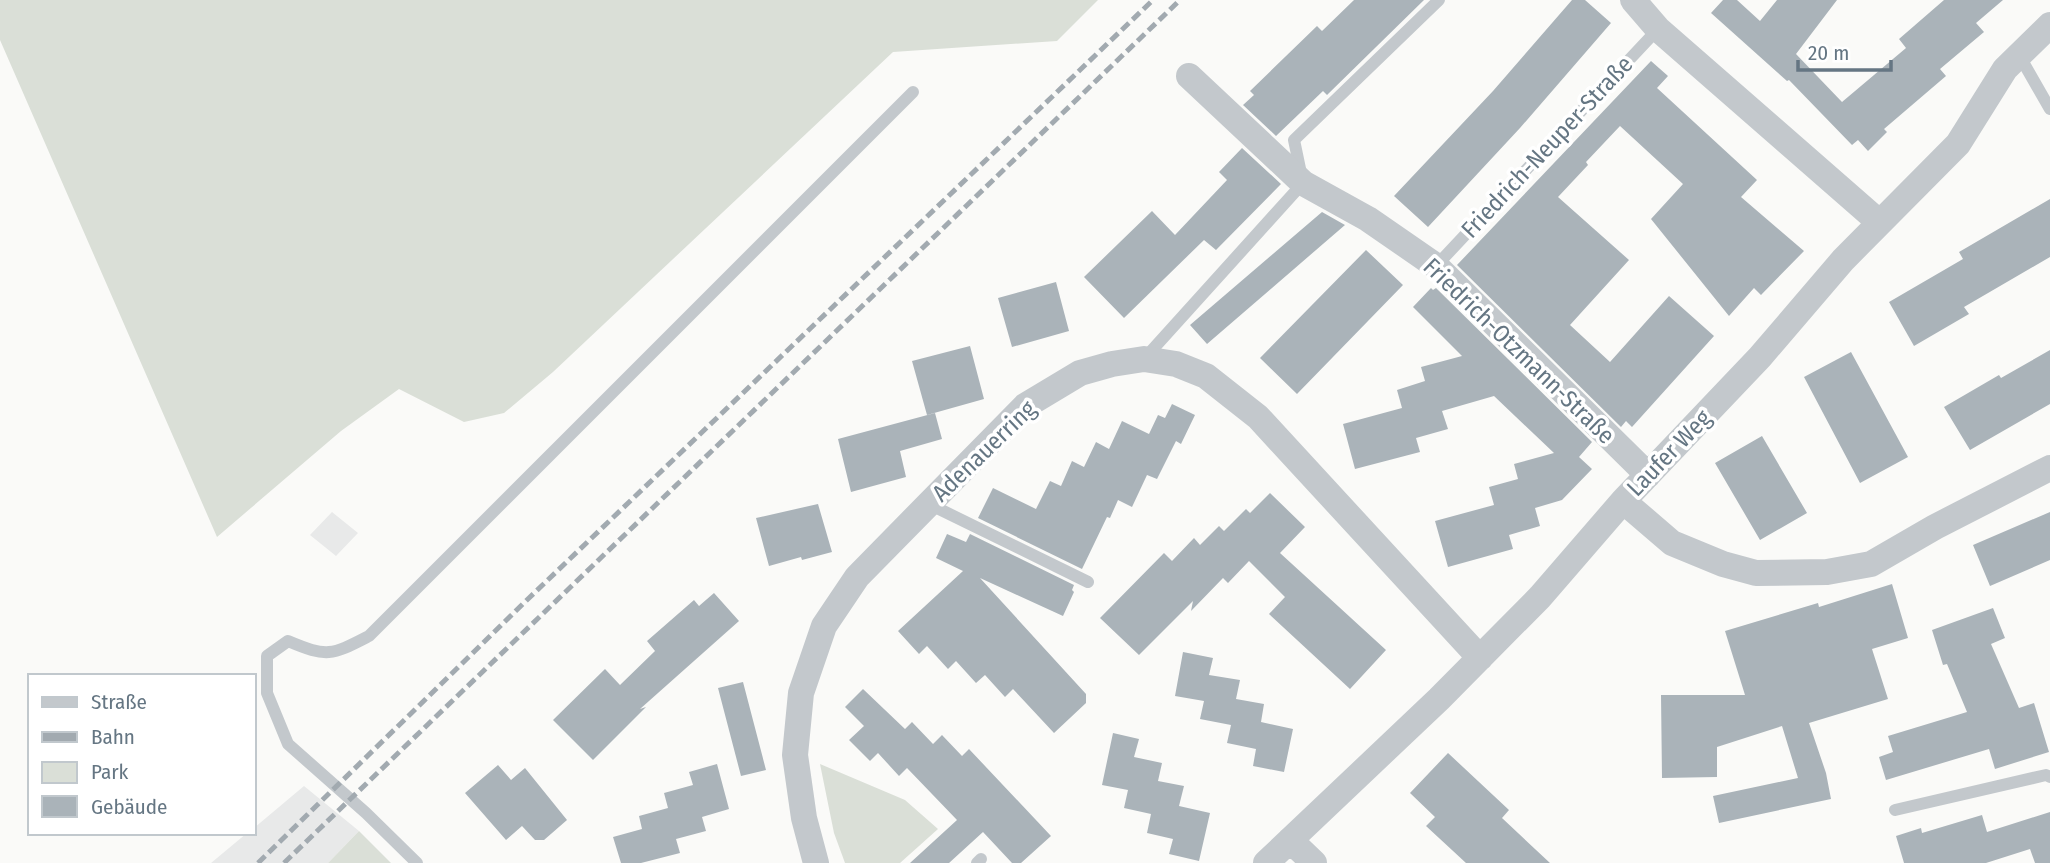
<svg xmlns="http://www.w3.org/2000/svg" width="2050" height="863" font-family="'Fira Sans Condensed',sans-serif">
  <rect width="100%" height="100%" fill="#fafaf8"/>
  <path fill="#e8e9e9" d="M332,512L358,533L336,556L310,535Z
    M304,786L359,831L328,863H211L247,833H254V828Z"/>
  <path fill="#dadfd7" d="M0,0H1098L1057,41L893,52L553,372L504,413L464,422L399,389L341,431L217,537L0,40Z
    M820,764L905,800L938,829L900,863H845L834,833Z
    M359,831L391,863H328Z"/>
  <path fill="#aab3b9" d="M1354,0H1424L1327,95L1323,91L1276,136L1243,105L1254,95L1250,91L1317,26L1322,31Z
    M1572,0H1585L1611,23L1520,128L1428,227L1394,196L1493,91Z
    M1723,0H1737L1760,21L1777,0H1837L1796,54L1842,102L1906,48L1899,39L1944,0H2003L1976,23L1984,32L1940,69L1946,76L1884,129L1887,132L1868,151L1858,140L1852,145L1789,80L1787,81L1711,13Z
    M1651,61L1668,76L1657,88L1757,180L1741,197L1804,251L1761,295L1754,288L1729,316L1651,219L1683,184L1620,126L1586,162L1588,165L1558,197L1629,260L1570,325L1610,362L1669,296L1714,336L1632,427L1626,421L1621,427L1457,265Z
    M1242,148L1281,184L1216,250L1204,240L1124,318L1084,277L1152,211L1175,235L1227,180L1219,172Z
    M2050,199V257L1964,307L1969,314L1914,346L1889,302L1963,259L1959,252Z
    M1322,212L1345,225L1207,344L1190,325Z
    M1366,250L1403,285L1297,394L1260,358Z
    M1056,282L1069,331L1012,347L998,298Z
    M1431,288L1433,290L1436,288L1592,442L1579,457L1592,469L1562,500L1535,508L1540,526L1509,535L1513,549L1448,567L1435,521L1494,505L1489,487L1518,479L1514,464L1554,453L1494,396L1442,411L1448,429L1416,438L1420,452L1355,469L1343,424L1402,408L1397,390L1425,381L1421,367L1462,356L1413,307Z
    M970,346L984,399L927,415L912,361Z
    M2050,350V404L1970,450L1944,407L1999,375L2001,378Z
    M1851,352L1908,457L1860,483L1804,377Z
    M1172,404L1195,415L1181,444L1176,441L1157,479L1147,475L1132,507L1118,500L1110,518L1107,517L1082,569L978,518L993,488L1036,509L1050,481L1061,486L1072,461L1084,467L1096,442L1109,449L1122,421L1149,434L1158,415L1165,418Z
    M935,413L942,439L900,451L906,477L851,492L838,439Z
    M1762,436L1807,513L1760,540L1715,463Z
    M1270,493L1305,527L1280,553L1386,650L1350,689L1269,614L1285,597L1249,561L1228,583L1223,578L1191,611L1193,601L1139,655L1100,618L1164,553L1172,561L1194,538L1200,545L1219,526L1224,531L1246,509L1250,513Z
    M818,504L832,552L802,560L801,557L769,566L756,518Z
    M2050,512V560L1990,586L1973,545Z
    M947,534L966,542L970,534L1074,585L1072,590L1074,592L1063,616L980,578L1086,694V703L1054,733L1013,689L1005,697L985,675L976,683L956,661L948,669L927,646L919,654L898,631L963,571L936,558Z
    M1892,584L1908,638L1872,649L1888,699L1809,723L1826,773L1831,799L1719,823L1713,796L1798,778L1782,726L1717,747V777L1662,778L1661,695H1745L1725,631L1818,603L1819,607Z
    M714,593L739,621L640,709L646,707L593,760L553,720L605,669L620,685L655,651L647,641L694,600L699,606Z
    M1993,608L2005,638L1991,644L2019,708L2034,703L2049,752L1995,769L1989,749L1886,780L1879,757L1893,752L1888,736L1967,712L1947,664L1943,665L1932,630Z
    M1183,652L1213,658L1209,675L1240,680L1236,699L1264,704L1261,722L1293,729L1284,772L1253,766L1256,749L1227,743L1231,725L1200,719L1204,701L1175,696Z
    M743,682L766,770L741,776L718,688Z
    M863,689L905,729L912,722L933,744L942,735L962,756L969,749L1051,836L1021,863H1012L983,832L949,863H910L957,820L907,768L899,776L878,753L870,761L849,740L864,726L845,707Z
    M1113,733L1139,739L1134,757L1162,763L1158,781L1184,786L1179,806L1210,813L1199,861L1169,854L1173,839L1147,833L1151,814L1124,808L1128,790L1102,785Z
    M1448,753L1509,810L1502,818L1550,863H1466L1426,826L1435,817L1410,793Z
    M717,764L729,809L702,817L706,831L676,839L680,853L641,863H621L613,837L642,829L639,816L668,808L664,793L693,785L689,772Z
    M498,765L511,780L525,768L567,820L544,840H535L522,826L506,840L465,793Z
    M2050,812V863H2035L2030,849L1986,863H1904L1896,836L1921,828L1922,833L1982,815L1987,832Z"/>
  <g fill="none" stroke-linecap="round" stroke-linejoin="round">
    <path stroke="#c3c8cc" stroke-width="12" d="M2019,55L2050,109
      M1436,266L1658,29
      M1144,359L1303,183L1294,140L1439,0
      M929,504L1088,582
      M1895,810L2046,775L2050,777
      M417,863L366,813L288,744L267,693V656L288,641C328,658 332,655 369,636L913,92
      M977,863L981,859"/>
    <path stroke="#c3c8cc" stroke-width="26" d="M1633,0L1658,29L1879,222
      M1189,76L1303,183L1368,219L1436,266L1648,475
      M1623,501L1672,543L1723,564L1756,573L1827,572L1871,564L1935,527L2050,468
      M1290,840L1314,863
      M816,863L804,818L795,755L801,693L824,626L857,577L1025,406L1080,373L1112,364L1144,359L1176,364L1206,376L1258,417L1480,658
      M1266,863L1439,699L1540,597L1623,501L1760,357L1843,260L1958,144L2005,69L2050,25"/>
    <path stroke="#a2aab0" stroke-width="5" stroke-dasharray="10 5" stroke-linecap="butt" d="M258,863L529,598L1153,0
      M284,863L1180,0"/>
  </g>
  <g text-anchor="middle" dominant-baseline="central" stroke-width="7" stroke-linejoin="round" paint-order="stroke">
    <g font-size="24" fill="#657683" stroke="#fff">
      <text transform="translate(1547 147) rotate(-47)">Friedrich-Neuper-Straße</text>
      <text transform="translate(1519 351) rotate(44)">Friedrich-Otzmann-Straße</text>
      <text transform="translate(984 451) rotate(-44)">Adenauerring</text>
      <text transform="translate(1669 453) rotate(-46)">Laufer Weg</text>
    </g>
  </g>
  <rect x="28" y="674" width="228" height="161" fill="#ffffff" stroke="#c1c8cd" stroke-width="2"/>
  <rect x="42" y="697" width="35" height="10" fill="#c3c8cc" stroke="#c1c8cd" stroke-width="2"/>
  <text x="91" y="709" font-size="21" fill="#657683">Straße</text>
  <rect x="42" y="732" width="35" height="10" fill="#a2aab0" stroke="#c1c8cd" stroke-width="2"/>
  <text x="91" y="744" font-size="21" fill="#657683">Bahn</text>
  <rect x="42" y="762" width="35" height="21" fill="#dadfd7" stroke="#c1c8cd" stroke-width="2"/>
  <text x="91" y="779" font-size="21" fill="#657683">Park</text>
  <rect x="42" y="796" width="35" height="21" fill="#aab3b9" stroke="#c1c8cd" stroke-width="2"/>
  <text x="91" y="814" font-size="21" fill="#657683">Gebäude</text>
  <path d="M1798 60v10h93v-10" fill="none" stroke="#657683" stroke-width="3.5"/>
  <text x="1808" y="60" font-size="21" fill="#657683" stroke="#ffffff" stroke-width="5" paint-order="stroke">20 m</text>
</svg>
